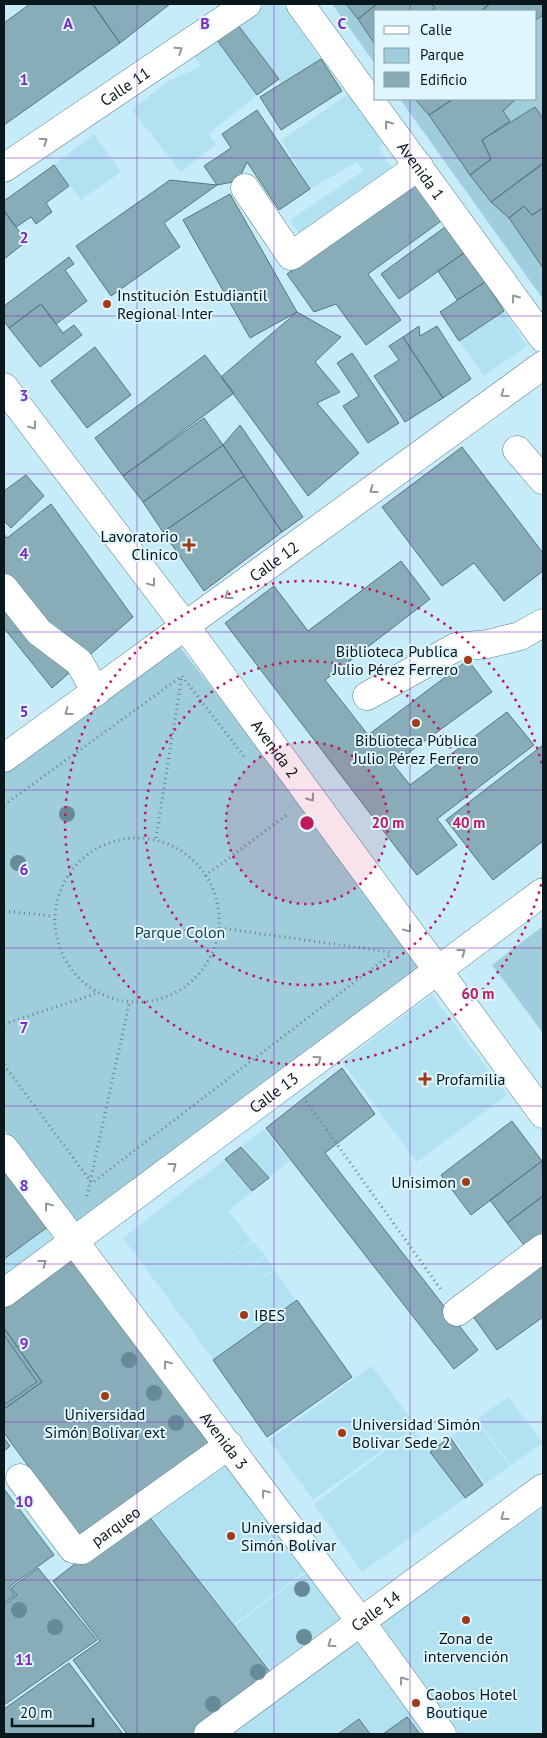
<svg xmlns="http://www.w3.org/2000/svg" width="547" height="1738" font-family="'PT Sans',sans-serif">
  <rect width="100%" height="100%" fill="#c5ecf8"/>
  <path fill="#b2e2f1" d="M266,4H282L321,59L281,84L238,25Z
    M217,40L257,95L208,134L216,144L181,172L132,110L167,82L201,66L194,56Z
    M349,93L385,143L379,148L397,176L302,238L290,220L363,171L357,162L310,189L282,140Z
    M94,134L121,172L81,200L54,165Z
    M504,311L527,346L484,376L459,341Z
    M432,995L507,1095L417,1162L342,1062Z
    M264,1129L290,1161L269,1178L242,1146Z
    M225,1160L252,1192L228,1211L252,1241L219,1266L253,1242L265,1255L232,1279L266,1256L274,1269L236,1298L275,1270L296,1300L213,1359L123,1238L201,1177L204,1180L202,1177Z
    M4,1165L61,1238L4,1281Z
    M372,1366L416,1426L313,1500L269,1440Z
    M508,1397L543,1443L511,1465L477,1419Z
    M476,1420L510,1466L485,1484L452,1436Z
    M413,1430L464,1499L362,1572L314,1504Z
    M229,1449L315,1564L234,1624L145,1509Z
    M543,1507V1734H232Z
    M316,1565L354,1616L275,1676L235,1625Z"/>
  <path fill="#9fcddb" d="M332,4H543V299L400,99H536V11H376V65Z
    M175,641L432,968L77,1226L4,1129V765Z
    M543,926V1033L492,965Z"/>
  <path fill="#88adb8" stroke="#537781" d="M30,4H93L120,43L4,125V23Z
    M92,4H170L120,43Z
    M346,4H377L358,19Z
    M377,4H431L435,8L431,11H376V46L358,19Z
    M432,4H489V5L480,11H431L435,8Z
    M489,4H543V15L536,20V11H481Z
    M238,25L279,79L257,95L217,40Z
    M321,59L342,91L281,130L260,97Z
    M415,99H453L429,115Z
    M453,99H516L503,111L510,121L482,140L491,159L470,175L429,115Z
    M535,107L543,118V163L491,202L470,175L491,159L482,140Z
    M257,110L310,189L279,210L247,162L238,181L217,185L204,166L231,148L222,134Z
    M543,164V208L532,215L524,206L509,218L491,202Z
    M54,165L69,186L46,203L52,212L36,224L31,217L16,227L4,210V201Z
    M170,180L217,185L164,223L180,247L111,296L76,246Z
    M417,181L444,219L368,274L401,320L366,345L336,304L314,312L287,274Z
    M230,194L297,312L250,338L183,220Z
    M524,206L532,215L543,208V268L509,218Z
    M5,213L27,241L4,259V214Z
    M445,227L464,253L399,299L381,274Z
    M464,253L485,282L457,300L438,271Z
    M69,257L74,264L65,270L87,301L56,324L41,304L9,328L4,321V306Z
    M485,282L504,311L459,341L440,312Z
    M41,304L63,333L74,325L82,335L40,367L9,328Z
    M297,312L341,337L315,362L340,392L317,403L359,453L308,496L221,377Z
    M419,326L420,336L437,326L471,379L443,398L403,337Z
    M403,337L443,398L405,422L374,376L399,360L389,346Z
    M95,347L131,395L87,428L51,381Z
    M352,353L399,423L368,443L343,406L359,396L337,363Z
    M205,355L234,393L123,476L95,438Z
    M204,418L223,445L143,502L123,476Z
    M240,425L303,517L282,532L223,445Z
    M223,445L244,476L163,532L143,502Z
    M462,447L543,553V571L504,601L474,563L442,586L382,507Z
    M26,475L44,496L11,528L4,521V491Z
    M244,476L282,532L204,591L163,532Z
    M51,504L133,617L52,688L4,628V534L7,538Z
    M401,561L430,599L325,680L368,735L468,660L492,692L393,764L410,785L507,712L534,745L437,819L457,845L417,875L225,623L274,586L308,631Z
    M543,745V841L493,880L446,820Z
    M342,1068L375,1114L325,1153L478,1350L454,1369L266,1128Z
    M512,1121L542,1161L471,1215L441,1175Z
    M241,1147L269,1178L252,1191L225,1159Z
    M4,1161L53,1223L4,1259Z
    M542,1161L543,1196L507,1223L490,1200Z
    M543,1196V1243L530,1253L507,1223Z
    M78,1253L222,1440L85,1543L4,1433V1409L42,1382L4,1328V1306Z
    M543,1260V1317L497,1350L470,1312Z
    M297,1300L352,1377L267,1437L213,1360Z
    M4,1328L42,1382L4,1409Z
    M4,1335L37,1382L4,1405Z
    M450,1437L483,1485L465,1498L430,1452Z
    M4,1438L10,1446L4,1451Z
    M4,1489L54,1555L9,1587L15,1595L4,1603Z
    M144,1510L274,1677L198,1734H127L73,1660L100,1641L53,1581Z
    M38,1568L97,1640L4,1705V1605L17,1595L11,1588Z
    M69,1663L123,1734H4V1709Z
    M407,1717L420,1734H383Z
    M359,1719L370,1734H338Z"/>
  <g fill="none" stroke-linecap="round" stroke-linejoin="round">
    <g stroke="#5d808b" stroke-width="29">
      <g id="minor">
        <path id="s1" d="M300,4L543,338"/>
        <path id="s2" d="M4,168L247,4"/>
        <path d="M245,188L291,256L419,166"/>
        <path id="s3" d="M4,387L186,627L543,1114"/>
        <path d="M517,450L543,480"/>
        <path d="M4,588L39,632L79,662L96,692"/>
        <path d="M367,696L456,647L488,644L520,636L543,623"/>
        <path id="s4" d="M4,758L543,365"/>
        <path id="s5" d="M4,1148L361,1622L442,1734"/>
        <path id="s6" d="M4,1293L543,892"/>
        <path d="M457,1312L543,1248"/>
        <path id="s7" d="M20,1478L73,1549L82,1550L229,1445"/>
        <path id="s8" d="M208,1734L543,1488"/>
      </g>
    </g>
    <path stroke="#68838b" stroke-width="3" stroke-dasharray="1 4" stroke-linecap="butt" d="M4,805L182,676L246,759
      M55 920a82 82 0 1 1 164 0a82 82 0 1 1-164 0Z
      M156,838L182,675
      M205,876L288,814
      M4,911L52,916
      M220,928L390,952
      M4,1024L95,994
      M4,1065L92,1183L391,954
      M306,1101L442,1291
      M87,1196L129,1004"/>
    <use href="#minor" stroke="#fff" stroke-width="28"/>
  </g>
  <g fill="#668b96">
    <circle cx="67" cy="814" r="8"/>
    <circle cx="18" cy="863" r="8"/>
    <circle cx="129" cy="1360" r="8"/>
    <circle cx="154" cy="1393" r="8"/>
    <circle cx="176" cy="1423" r="8"/>
    <circle cx="302" cy="1589" r="8"/>
    <circle cx="19" cy="1610" r="8"/>
    <circle cx="55" cy="1627" r="8"/>
    <circle cx="304" cy="1637" r="8"/>
    <circle cx="258" cy="1672" r="8"/>
    <circle cx="213" cy="1704" r="8"/>
  </g>
  <defs><path id="oneway-chevron" d="M-2-3.5L2.5 0L-2 3.5" fill="none" stroke-width="1.6" stroke-linecap="round" stroke-linejoin="round" transform="scale(1.25)"/></defs>
  <g stroke="#909799">
    <use href="#oneway-chevron" transform="translate(179 50) rotate(-34)"/>
    <use href="#oneway-chevron" transform="translate(388 124) rotate(-126)"/>
    <use href="#oneway-chevron" transform="translate(44 141) rotate(-34)"/>
    <use href="#oneway-chevron" transform="translate(515 298) rotate(-126)"/>
    <use href="#oneway-chevron" transform="translate(504 394) rotate(144)"/>
    <use href="#oneway-chevron" transform="translate(33 426) rotate(53)"/>
    <use href="#oneway-chevron" transform="translate(373 490) rotate(144)"/>
    <use href="#oneway-chevron" transform="translate(152 583) rotate(53)"/>
    <use href="#oneway-chevron" transform="translate(228 596) rotate(144)"/>
    <use href="#oneway-chevron" transform="translate(68 712) rotate(144)"/>
    <use href="#oneway-chevron" transform="translate(311 798) rotate(54)"/>
    <use href="#oneway-chevron" transform="translate(408 929) rotate(54)"/>
    <use href="#oneway-chevron" transform="translate(462 952) rotate(-37)"/>
    <use href="#oneway-chevron" transform="translate(318 1059) rotate(-36)"/>
    <use href="#oneway-chevron" transform="translate(173 1166) rotate(-37)"/>
    <use href="#oneway-chevron" transform="translate(48 1206) rotate(-127)"/>
    <use href="#oneway-chevron" transform="translate(43 1263) rotate(-37)"/>
    <use href="#oneway-chevron" transform="translate(167 1364) rotate(-127)"/>
    <use href="#oneway-chevron" transform="translate(265 1493) rotate(-127)"/>
    <use href="#oneway-chevron" transform="translate(504 1517) rotate(144)"/>
    <use href="#oneway-chevron" transform="translate(331 1644) rotate(144)"/>
    <use href="#oneway-chevron" transform="translate(403 1680) rotate(-126)"/>
  </g>
  <path fill="none" stroke="#7b2cbf" stroke-width="1" stroke-opacity="0.55" d="M137,4V1734M274,4V1734M410,4V11M410,99V1734M4,158H543M4,316H543M4,474H543M4,632H543M4,790H543M4,948H543M4,1106H543M4,1264H543M4,1422H543M4,1580H543"/>
  <circle cx="307" cy="823" r="81" fill="#c2185b" fill-opacity=".12"/>
  <g fill="none" stroke="#c2185b" stroke-width="2.5" stroke-dasharray="2.5 5">
    <circle cx="307" cy="823" r="81"/>
    <circle cx="307" cy="823" r="162"/>
    <path d="M543 877A242 242 0 1 1 543 769"/>
  </g>
  <g fill="#a13b16" stroke="#dff6fe" stroke-width="2">
    <circle cx="107" cy="304" r="5"/>
    <path d="M186.5 537.5h5v5h5v5h-5v5h-5v-5h-5v-5h5z"/>
    <circle cx="468" cy="660" r="5"/>
    <circle cx="416" cy="723" r="5"/>
    <path d="M422.5 1071.5h5v5h5v5h-5v5h-5v-5h-5v-5h5z"/>
    <circle cx="466" cy="1182" r="5"/>
    <circle cx="244" cy="1315" r="5"/>
    <circle cx="105" cy="1396" r="5"/>
    <circle cx="342" cy="1433" r="5"/>
    <circle cx="231" cy="1536" r="5"/>
    <circle cx="466" cy="1620" r="5"/>
    <circle cx="416" cy="1703" r="5"/>
  </g>
  <g text-anchor="middle" dominant-baseline="central" stroke-width="4" stroke-linejoin="round" paint-order="stroke">
    <g font-size="16" fill="#09181c" stroke="#dff6fe">
      <text stroke="none"><textPath href="#s2" startOffset="146">Calle 11</textPath></text>
      <text stroke="none"><textPath href="#s1" startOffset="206">Avenida 1</textPath></text>
      <text stroke="none"><textPath href="#s4" startOffset="334">Calle 12</textPath></text>
      <text stroke="none"><textPath href="#s3" startOffset="452">Avenida 2</textPath></text>
      <text stroke="none"><textPath href="#s6" startOffset="336">Calle 13</textPath></text>
      <text stroke="none"><textPath href="#s5" startOffset="366">Avenida 3</textPath></text>
      <text stroke="none"><textPath href="#s7" startOffset="139">parqueo</textPath></text>
      <text stroke="none"><textPath href="#s8" startOffset="208">Calle 14</textPath></text>
    </g>
    <g font-size="16" fill="#09181c" stroke="#dff6fe" text-anchor="start">
      <text x="117" y="295">Institución Estudiantil<tspan x="117" dy="18">Regional Inter</tspan></text>
      <text x="178" y="536" text-anchor="end">Lavoratorio<tspan x="178" dy="18">Clinico</tspan></text>
      <text x="458" y="651" text-anchor="end">Biblioteca Publica<tspan x="458" dy="18">Julio Pérez Ferrero</tspan></text>
      <text x="416" y="740" text-anchor="middle">Biblioteca Pública<tspan x="416" dy="18">Julio Pérez Ferrero</tspan></text>
      <text x="436" y="1079">Profamilia</text>
      <text x="456" y="1182" text-anchor="end">Unisimon</text>
      <text x="254" y="1315">IBES</text>
      <text x="105" y="1414" text-anchor="middle">Universidad<tspan x="105" dy="18">Simón Bolívar ext</tspan></text>
      <text x="352" y="1424">Universidad Simón<tspan x="352" dy="18">Bolívar Sede 2</tspan></text>
      <text x="241" y="1527">Universidad<tspan x="241" dy="18">Simón Bolívar</tspan></text>
      <text x="466" y="1638" text-anchor="middle">Zona de<tspan x="466" dy="18">intervención</tspan></text>
      <text x="426" y="1694">Caobos Hotel<tspan x="426" dy="18">Boutique</tspan></text>
    </g>
    <g font-size="16" fill="#183b45" stroke="#dff6fe">
      <text x="180" y="932">Parque Colon</text>
    </g>
  </g>
  <g font-size="16" text-anchor="middle" font-weight="bold" fill="#7b2cbf" stroke="#dff6fe" stroke-width="4" stroke-linejoin="round" paint-order="stroke">
    <text x="68" y="29">A</text>
    <text x="205" y="29">B</text>
    <text x="342" y="29">C</text>
    <text x="24" y="85">1</text>
    <text x="24" y="243">2</text>
    <text x="24" y="401">3</text>
    <text x="24" y="559">4</text>
    <text x="24" y="717">5</text>
    <text x="24" y="875">6</text>
    <text x="24" y="1033">7</text>
    <text x="24" y="1191">8</text>
    <text x="24" y="1349">9</text>
    <text x="24" y="1507">10</text>
    <text x="24" y="1665">11</text>
  </g>
  <circle cx="307" cy="823" r="8" fill="#c2185b" stroke="#dff6fe" stroke-width="2.5"/>
  <g font-size="15" text-anchor="middle" font-weight="bold" fill="#c2185b" stroke="#dff6fe" stroke-width="4" stroke-linejoin="round" paint-order="stroke">
    <text x="388" y="828">20 m</text>
    <text x="469" y="828">40 m</text>
    <text x="478" y="999">60 m</text>
  </g>
  <rect width="547" height="1738" fill="none" stroke="#09181c" stroke-width="10"/>
  <rect x="374" y="10" width="162" height="90" fill="#dff6fe" stroke="#899da4"/>
  <rect x="384" y="26" width="25" height="8" fill="#ffffff" stroke="#899da4"/>
  <text x="420" y="35" font-size="15" fill="#09181c">Calle</text>
  <rect x="384" y="48" width="25" height="15" fill="#9fcddb" stroke="#899da4"/>
  <text x="420" y="60" font-size="15" fill="#09181c">Parque</text>
  <rect x="384" y="72" width="25" height="15" fill="#88adb8" stroke="#899da4"/>
  <text x="420" y="85" font-size="15" fill="#09181c">Edificio</text>
  <path d="M12 1718v8h81v-8" fill="none" stroke="#09181c" stroke-width="2.5"/>
  <text x="20" y="1718" font-size="15" fill="#09181c" stroke="#dff6fe" stroke-width="4" paint-order="stroke">20 m</text>
</svg>
